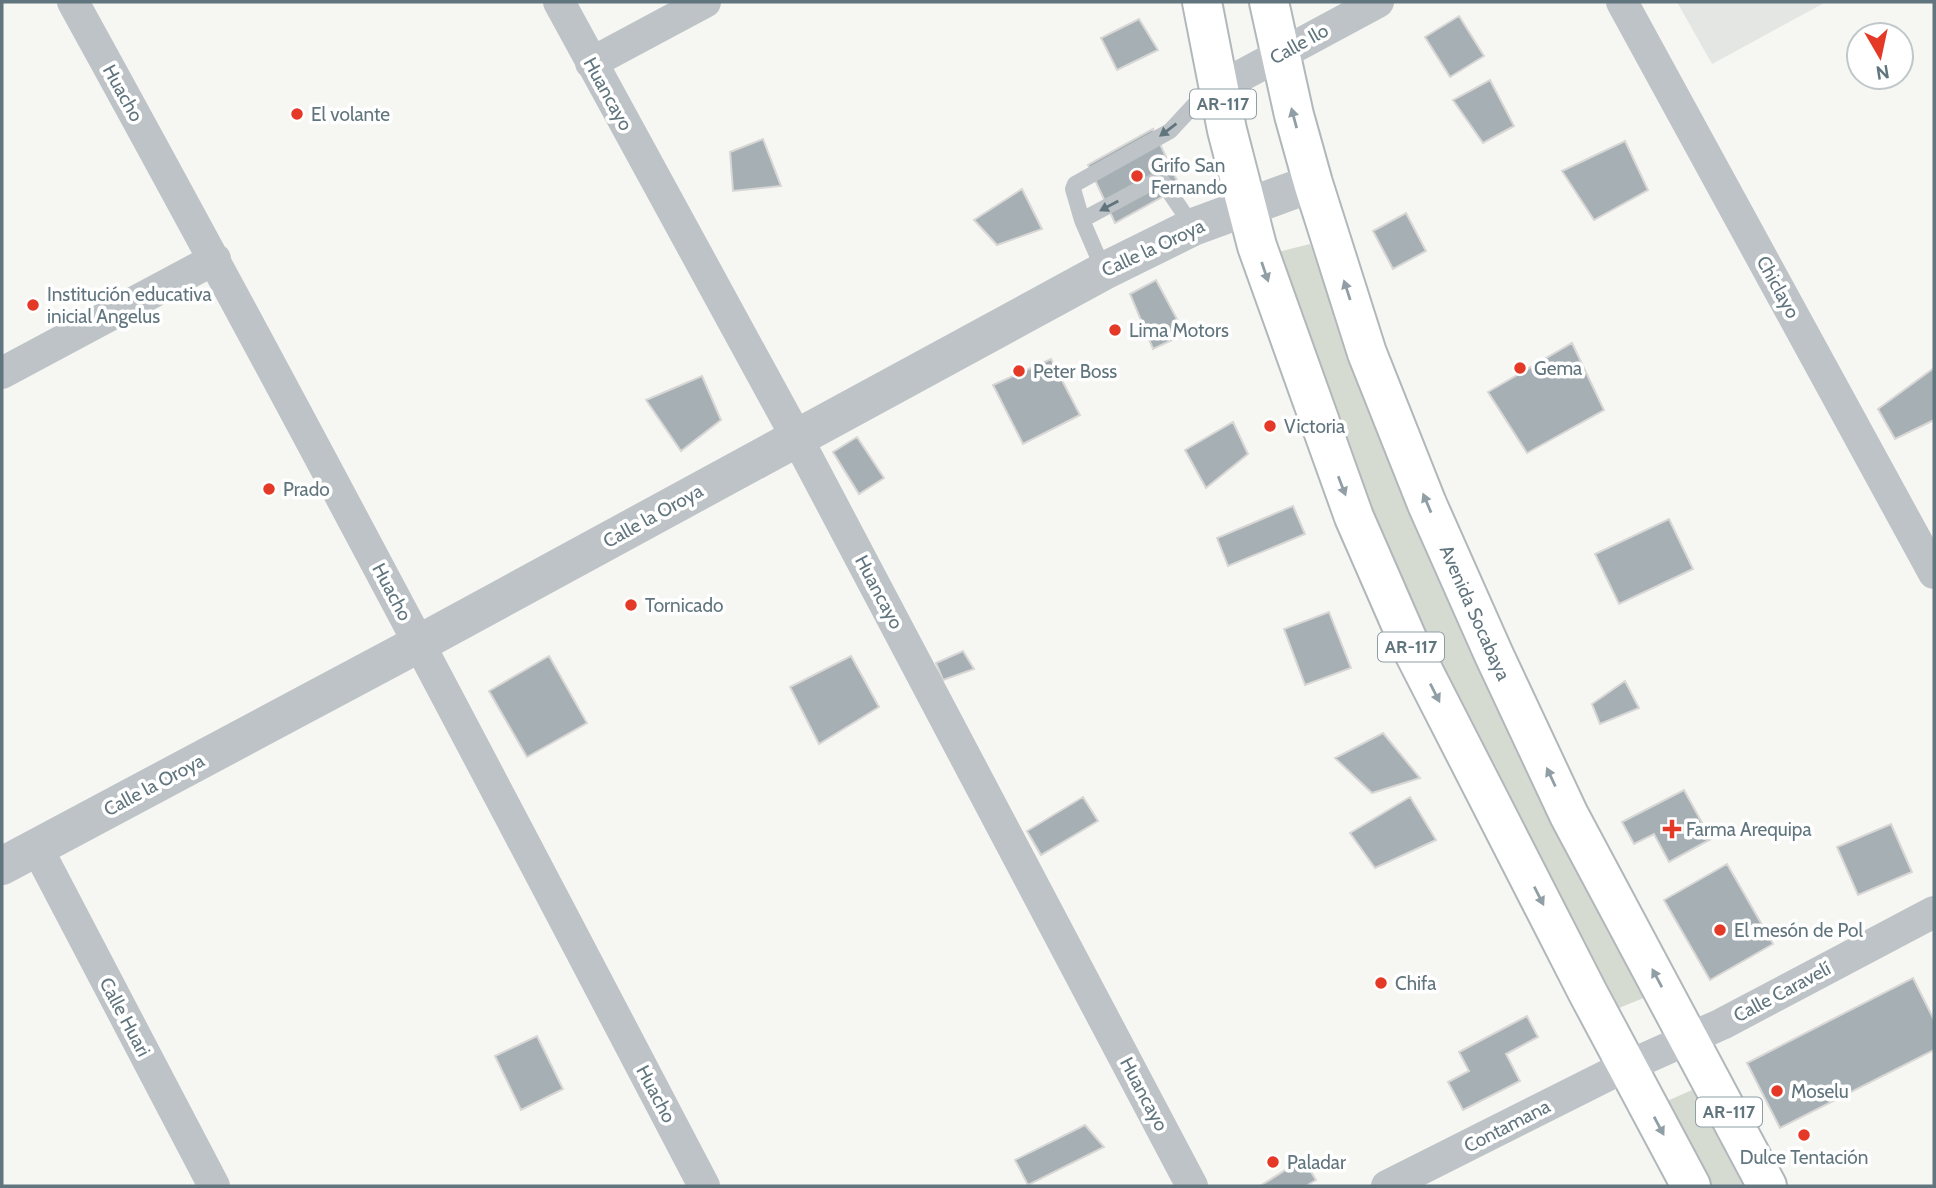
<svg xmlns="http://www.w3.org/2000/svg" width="1936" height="1188" font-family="Cabin,sans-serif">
  <rect width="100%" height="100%" fill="#f6f6f3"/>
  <path fill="#e4e6e4" d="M1677,2H1826L1712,64Z"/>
  <path fill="#d6dbd2" d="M1310,244C1360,385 1411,527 1476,662C1530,775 1589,885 1646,997L1619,1008L1456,698L1386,550L1278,252Z
    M1692,1090L1744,1186H1712L1667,1101Z"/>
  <path fill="#a6b0b4" stroke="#d8d7d5" stroke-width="2" d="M1459,16L1484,56L1450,77L1425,37Z
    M1139,19L1158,50L1117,70L1101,38Z
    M1490,80L1514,126L1483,143L1453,100Z
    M1153,129L1180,187L1115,223L1088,165Z
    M763,139L781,186L733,191L730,152Z
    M1625,141L1648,190L1594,220L1562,171Z
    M1022,189L1042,229L997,245L974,220Z
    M1406,213L1426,251L1393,269L1373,231Z
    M1156,280L1185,334L1153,349L1130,294Z
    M1572,343L1604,410L1527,453L1488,392Z
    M1051,359L1080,415L1023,444L993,385Z
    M1934,368V420L1895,439L1878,409Z
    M702,376L721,420L681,451L646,400Z
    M1233,422L1248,454L1206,488L1185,450Z
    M857,437L884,478L859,494L833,452Z
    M1293,506L1305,534L1228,566L1217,538Z
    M1669,519L1693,569L1619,604L1595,554Z
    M1329,612L1351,668L1305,685L1284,629Z
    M963,651L974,669L943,680L936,663Z
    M549,656L587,723L527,757L489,691Z
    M851,656L879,707L819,744L790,687Z
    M1625,681L1639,708L1600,724L1592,704Z
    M1383,733L1420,778L1372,793L1335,758Z
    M1684,790L1711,839L1669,862L1654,834L1634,844L1622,822Z
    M1083,797L1098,821L1041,855L1027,831Z
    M1410,797L1436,840L1375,868L1350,833Z
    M1891,824L1912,872L1858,895L1837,847Z
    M1727,864L1773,944L1710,980L1664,900Z
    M1913,978L1934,1020V1050L1780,1128L1747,1063Z
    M1527,1016L1538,1037L1506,1054L1520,1081L1463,1110L1448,1082L1469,1071L1459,1052Z
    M537,1036L563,1089L521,1110L495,1056Z
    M1085,1125L1104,1147L1028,1185L1015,1160Z
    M1303,1159L1316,1180L1306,1186H1260Z"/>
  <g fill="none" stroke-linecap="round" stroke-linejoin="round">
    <g stroke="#b1b7ba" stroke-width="42">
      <g id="primary">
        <path d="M1202,2L1227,130L1257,246L1354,517L1409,643L1588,993L1691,1186"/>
        <path id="s1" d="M1269,2L1294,115L1313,183L1367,353L1427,504L1494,655L1569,815L1767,1186"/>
      </g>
    </g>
    <path stroke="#bdc3c6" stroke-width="16" d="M1082,220L1160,178L1193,227
      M1104,271L1082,220L1073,189L1075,184L1170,131L1196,103L1218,88"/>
    <path stroke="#bdc3c6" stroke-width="32" d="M73,2C289,394 497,790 704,1186
      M559,2L797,438L1192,1186
      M1622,2L1934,573
      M591,63L705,2
      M1220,87L1378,2
      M2,373L215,259
      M37,848L214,1186
      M1387,1186L1608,1075L1722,1024L1934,912"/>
    <path stroke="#bdc3c6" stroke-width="38" d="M2,866L420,643L1104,271L1193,227L1313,183"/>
    <use href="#primary" stroke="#fff" stroke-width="38"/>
  </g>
  <defs><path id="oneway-solid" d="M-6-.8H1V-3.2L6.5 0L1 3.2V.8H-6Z" transform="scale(1.75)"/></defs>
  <g fill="#909ea5">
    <use href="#oneway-solid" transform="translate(1294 118) rotate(-105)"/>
    <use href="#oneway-solid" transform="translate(1265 272) rotate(71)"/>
    <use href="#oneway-solid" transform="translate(1347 290) rotate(-108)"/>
    <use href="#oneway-solid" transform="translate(1342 486) rotate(69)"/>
    <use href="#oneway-solid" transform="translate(1427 503) rotate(-113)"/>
    <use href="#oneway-solid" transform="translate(1435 693) rotate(63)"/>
    <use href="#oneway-solid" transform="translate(1551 777) rotate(-115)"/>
    <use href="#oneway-solid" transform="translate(1539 896) rotate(63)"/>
    <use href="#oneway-solid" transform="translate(1657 978) rotate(-118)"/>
    <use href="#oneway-solid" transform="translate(1659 1126) rotate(62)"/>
  </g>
  <g fill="#61757e">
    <use href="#oneway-solid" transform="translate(1168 130) rotate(143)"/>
    <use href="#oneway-solid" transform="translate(1109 206) rotate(152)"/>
  </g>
  <g fill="#e43926" stroke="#fff" stroke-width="2.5">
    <circle cx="297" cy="114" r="7"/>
    <circle cx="1137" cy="176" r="7"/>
    <circle cx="33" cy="305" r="7"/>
    <circle cx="1115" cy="330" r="7"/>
    <circle cx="1520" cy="368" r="7"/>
    <circle cx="1019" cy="371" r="7"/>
    <circle cx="1270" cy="426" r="7"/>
    <circle cx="269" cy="489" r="7"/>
    <circle cx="631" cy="605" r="7"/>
    <path d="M1668.5 818.5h7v7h7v7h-7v7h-7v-7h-7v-7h7z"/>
    <circle cx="1720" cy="930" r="7"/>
    <circle cx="1381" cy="983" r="7"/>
    <circle cx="1777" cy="1091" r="7"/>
    <circle cx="1804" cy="1135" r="7"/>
    <circle cx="1273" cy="1162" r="7"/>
  </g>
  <g text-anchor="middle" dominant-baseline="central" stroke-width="7" stroke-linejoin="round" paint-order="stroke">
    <g fill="#fff" stroke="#909ea5" stroke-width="2">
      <rect x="1190" y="89.5" width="66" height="29" rx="5"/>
      <rect x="1378" y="632.5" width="66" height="29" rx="5"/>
      <rect x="1696" y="1097.5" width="66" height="29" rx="5"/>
    </g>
    <g font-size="18" font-weight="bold" fill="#61757e">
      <text x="1223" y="104">AR-117</text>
      <text x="1411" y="647">AR-117</text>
      <text x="1729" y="1112">AR-117</text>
    </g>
    <g font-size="19" fill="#61757e" stroke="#fff">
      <text transform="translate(1299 44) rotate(-29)">Calle Ilo</text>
      <text transform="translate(123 93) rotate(61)">Huacho</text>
      <text transform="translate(608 94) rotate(61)">Huancayo</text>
      <text transform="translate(1153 248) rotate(-25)">Calle la Oroya</text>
      <text transform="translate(1778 287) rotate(61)">Chiclayo</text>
      <text transform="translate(653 516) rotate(-29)">Calle la Oroya</text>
      <text transform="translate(392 592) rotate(62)">Huacho</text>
      <text transform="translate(879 592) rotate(62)">Huancayo</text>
      <text stroke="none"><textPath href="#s1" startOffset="646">Avenida Socabaya</textPath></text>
      <text transform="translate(154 785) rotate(-28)">Calle la Oroya</text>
      <text transform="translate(1782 992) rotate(-28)">Calle Caravelí</text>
      <text transform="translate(125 1017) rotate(62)">Calle Huari</text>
      <text transform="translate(656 1094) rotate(62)">Huacho</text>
      <text transform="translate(1144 1094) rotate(62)">Huancayo</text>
      <text transform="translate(1507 1126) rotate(-27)">Contamana</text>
    </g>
    <g font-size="19" fill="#61757e" stroke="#fff" text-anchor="start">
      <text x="311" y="114">El volante</text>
      <text x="1151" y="165">Grifo San<tspan x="1151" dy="22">Fernando</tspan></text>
      <text x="47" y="294">Institución educativa<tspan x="47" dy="22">inicial Angelus</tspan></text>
      <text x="1129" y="330">Lima Motors</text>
      <text x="1534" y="368">Gema</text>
      <text x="1033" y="371">Peter Boss</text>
      <text x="1284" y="426">Victoria</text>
      <text x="283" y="489">Prado</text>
      <text x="645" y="605">Tornicado</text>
      <text x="1686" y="829">Farma Arequipa</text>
      <text x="1734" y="930">El mesón de Pol</text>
      <text x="1395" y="983">Chifa</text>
      <text x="1791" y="1091">Moselu</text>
      <text x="1804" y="1157" text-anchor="middle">Dulce Tentación</text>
      <text x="1287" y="1162">Paladar</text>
    </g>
  </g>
  <rect width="1936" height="1188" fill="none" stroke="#61757e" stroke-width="7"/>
  <g transform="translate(1880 56) rotate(171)"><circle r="33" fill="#ffffff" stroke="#c0c8cb" stroke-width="2"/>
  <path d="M0-5L12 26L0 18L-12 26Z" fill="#e43926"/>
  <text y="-10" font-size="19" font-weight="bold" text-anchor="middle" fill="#61757e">N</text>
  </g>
</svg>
